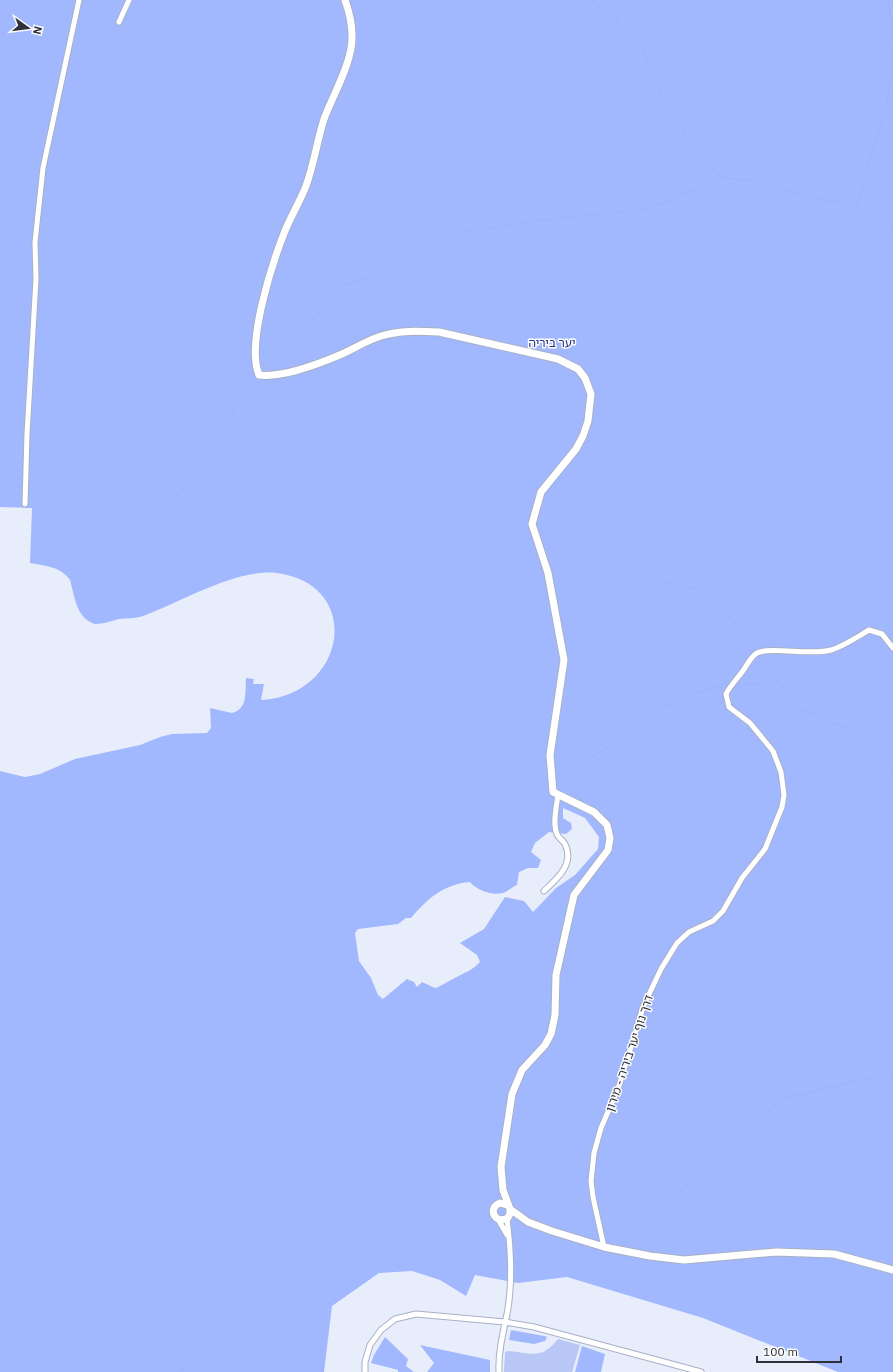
<svg xmlns="http://www.w3.org/2000/svg" width="893" height="1372" font-family="'IBM Plex Sans','Noto Sans Hebrew',sans-serif">
  <rect width="100%" height="100%" fill="#e8edfc"/>
  <path fill="#b8c7f6" d="M558,1339L580,1345L572,1372H504L505,1352L508,1351C533,1353 541,1360 558,1339Z"/>
  <path fill="#a2b8fe" fill-rule="evenodd" d="M0,0H893V1372H838L703,1318L567,1277L518,1283L475,1275L466,1296L440,1280L412,1271L379,1273L332,1306L324,1372H0V771L25,777L40,774L75,759L140,745L160,737L172,734L207,733L211,728L210,708L232,713C248,709 245,692 246,678L254,679L253,684H264L261,700C346,696 365,585 277,573C237,568 181,602 143,616C134,619 127,618 119,619C111,621 104,624 95,624C76,618 75,597 70,580C60,566 45,566 30,563L32,508L0,507ZM563,808L585,818L599,837L598,849L575,875L556,888L533,912L524,901L505,897L484,929L460,943L477,955L480,962C472,971 463,973 453,979C446,982 442,986 435,988L422,982L417,987L414,982L407,979L383,999L378,995L371,978L359,961L355,933L358,929L398,924L406,918H411C427,899 444,884 470,882C476,890 492,896 503,893C507,892 512,887 517,885L519,872L528,868H538L541,860L531,852L535,843L549,832L566,834L572,829L571,823L563,818Z
    M511,1330L544,1336L547,1337L545,1341L534,1344L509,1340Z
    M385,1337L408,1359L406,1366L414,1372H398V1370L371,1363L374,1355Z
    M420,1345L490,1360V1372H427L434,1363Z
    M582,1346L605,1354L601,1372H575Z"/>
  <g fill="none" stroke-linecap="round" stroke-linejoin="round">
    <path stroke="#9fb4fa" stroke-width="1.5" d="M592,0L644,45L648,70L661,95L678,119L687,138L722,178
      M888,0L893,36
      M616,20L629,0
      M857,205L888,98L893,55
      M259,365L280,355L311,322L339,286L370,277L403,262L455,233L559,218L648,209L722,178L761,181L776,188L818,199L853,204L879,222L893,227
      M579,518L663,581L696,589L720,605L756,652
      M159,529L175,497L205,464L256,372
      M758,655L800,709L855,732L876,762L893,776
      M737,685L778,682
      M591,757L616,743L643,715L710,688L723,687
      M646,1231L688,1184L731,1151L756,1127L779,1100L859,1080L880,1077L893,1079
      M177,1372L267,1323"/>
    <g stroke="#a8b0c6" stroke-width="7">
      <path id="street" d="M119,22L129,0
        M25,504L27,434L36,279L35,242L43,168L79,0
        M544,891C557,879 575,864 565,844C563,840 558,838 557,834C552,823 557,805 558,794
        M498,1219L507,1235
        M604,1247L593,1197L591,1181L594,1153L601,1128L619,1086L643,1007L661,969L677,943L689,932L713,921L723,911L742,878L765,849L782,807L784,795L781,772L773,751L750,723L729,707L726,694C730,686 736,680 742,672C747,666 750,657 757,653C770,646 811,656 831,650C844,646 857,637 869,630L882,634L893,648
        M365,1372V1362L370,1345L381,1330L395,1319L416,1314L505,1322L534,1327L701,1372
        M499,1372C498,1353 503,1333 507,1314C513,1283 511,1250 507,1219"/>
    </g>
    <g stroke="#a8b0c6" stroke-width="9">
      <path id="secondary" d="M345,0C349,11 352,24 352,36C353,61 333,95 324,119C317,141 314,164 306,186C299,204 289,219 283,236C271,267 246,345 259,375C282,378 321,363 342,354C355,348 368,340 381,336C400,330 419,331 439,332L558,359L578,369L585,378L591,394L588,421L583,436L576,449L541,492L532,524L548,573L564,660L550,755L553,792L594,812L607,825L610,838L608,850L574,895L556,975L555,1015L551,1034L545,1045L522,1070L512,1094L501,1167L503,1190L510,1209L528,1222L552,1231L604,1247L650,1256L684,1260L776,1252L834,1254L893,1270
        M507,1205L500,1203C491,1207 491,1216 500,1220L507,1219L510,1214V1209"/>
    </g>
    <use href="#street" stroke="#fff" stroke-width="5"/>
    <use href="#secondary" stroke="#fff" stroke-width="7"/>
  </g>
  <g text-anchor="middle" dominant-baseline="central" stroke-width="3" stroke-linejoin="round" paint-order="stroke">
    <g font-size="12" fill="#253281" stroke="#fbfbfb">
      <text x="552" y="342">יער ביריה</text>
    </g>
    <g font-size="12" fill="#2e313a" stroke="#fbfbfb">
      <text transform="translate(629 1053) rotate(-71)">דרך נוף יער ביריה - מירון</text>
    </g>
  </g>
  <g transform="translate(28 28) rotate(104)" stroke="#fbfbfb" stroke-width="3" paint-order="stroke">
  <path d="M0-3L7 15L0 10L-7 15Z" fill="#2e313a"/>
  <text y="-6" font-size="11" font-weight="bold" text-anchor="middle" fill="#2e313a">N</text>
  </g>
  <path d="M757 1356v6h84v-6" fill="none" stroke="#2e313a" stroke-width="2"/>
  <text x="763" y="1356" font-size="12" fill="#2e313a" stroke="#fbfbfb" stroke-width="3" paint-order="stroke">100 m</text>
</svg>
